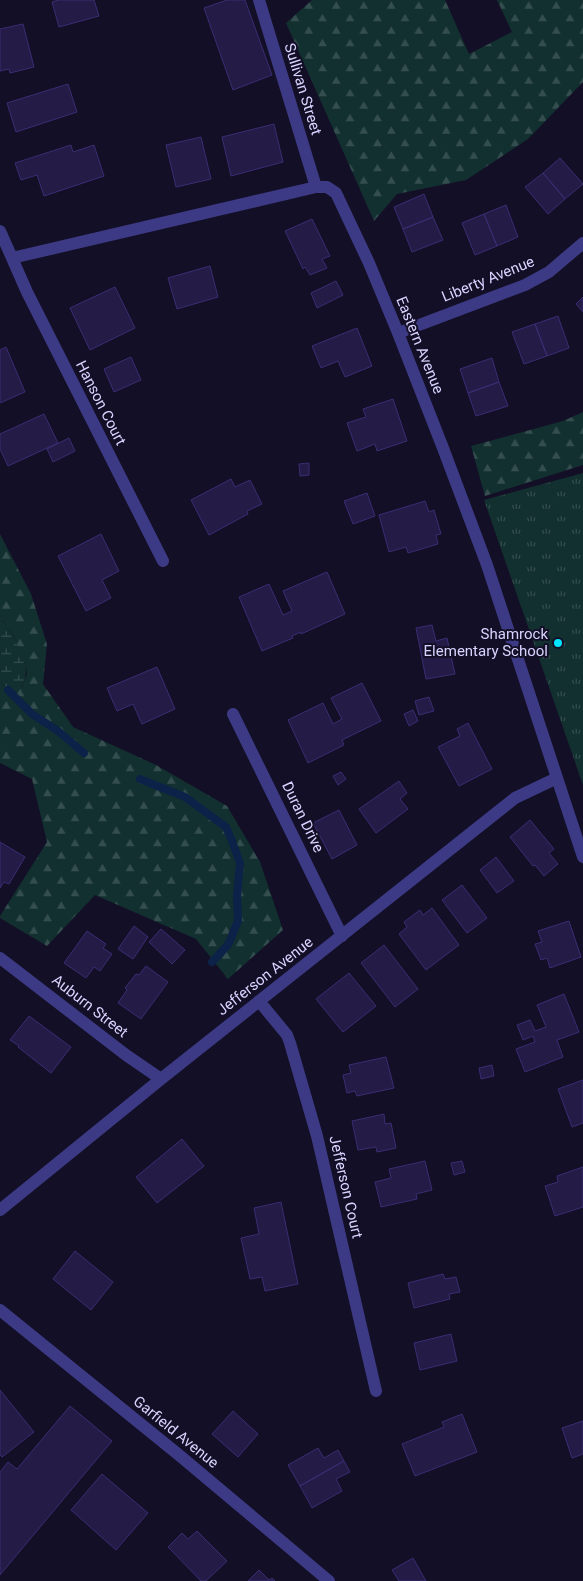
<svg xmlns="http://www.w3.org/2000/svg" width="583" height="1581" font-family="Roboto,sans-serif">
  <defs>
    <pattern id="grass-tufts" width="24" height="20" patternUnits="userSpaceOnUse" patternTransform="scale(1.25)"><rect width="24" height="20" fill="#12302f"/><path d="M3 7l-1-3M5 7V3M7 7l1-3M15 17l-1-3M17 17v-4M19 17l1-3" fill="none" stroke="#344d4e"/></pattern>
    <pattern id="forest-firs" width="22" height="20" patternUnits="userSpaceOnUse" patternTransform="scale(1.25)"><rect width="22" height="20" fill="#12302f"/><path d="M5 1l3.5 6h-7zM16 11l3.5 6h-7z" fill="#344d4e"/></pattern>
    <pattern id="wetland-marsh" width="20" height="14" patternUnits="userSpaceOnUse" patternTransform="scale(1.25)"><rect width="20" height="14" fill="#12302f"/><path d="M1 5h8M5 5V1M11 12h8M15 12V8" fill="none" stroke="#344d4e"/></pattern>
  </defs>
  <rect width="100%" height="100%" fill="#130f26"/>
  <path fill="url(#grass-tufts)" d="M583,473V785L484,500Z"/>
  <path fill="url(#forest-firs)" d="M312,0H445L469,54L512,32L497,0H583V82L528,139L466,180L397,194L374,221L286,23Z
    M583,412V465L485,496L471,446L563,421Z
    M0,534L31,594L47,644L43,684L73,727L156,765L227,806L260,862L283,930L228,979L196,939L95,895L47,946L0,918V916L47,842L32,779L0,763V682L8,690L22,687L27,674L24,660L14,637L0,616Z"/>
  <path fill="url(#wetland-marsh)" d="M0,616C13,636 40,671 17,692L8,690L0,682Z"/>
  <g fill="none" stroke-linecap="round" stroke-linejoin="round">
    <path stroke="#0c2248" stroke-width="8" d="M8,690L32,714L58,731L84,753
      M140,779L185,797L226,827L232,841L240,863L237,896L238,921L228,945L212,962"/>
  </g>
  <path fill="#241b47" stroke="#3b2d73" d="M58,0H94L99,16L59,27L52,2Z
    M227,0H245L272,75L233,90L204,8Z
    M23,24L34,67L10,73L9,69L0,71V29Z
    M68,84L77,112L16,132L7,103Z
    M274,124L283,162L231,176L222,137Z
    M201,137L211,179L176,187L166,145Z
    M71,145L73,152L94,145L104,176L44,196L37,175L21,180L15,163Z
    M560,158L583,184L565,199L543,173Z
    M543,173L565,199L548,214L525,187Z
    M424,194L433,217L403,229L394,207Z
    M506,205L518,237L497,246L484,214Z
    M484,214L497,246L475,255L462,223Z
    M433,217L443,240L412,252L403,229Z
    M312,219L330,256L322,259L327,268L310,275L305,267L303,269L285,231Z
    M210,266L218,297L177,309L168,278Z
    M336,281L343,295L317,308L311,293Z
    M115,287L135,328L90,350L70,308Z
    M583,297V312L576,304Z
    M558,316L569,348L547,356L535,324Z
    M535,324L547,356L524,364L512,332Z
    M357,328L372,366L345,377L338,361L321,368L312,346Z
    M6,347L25,392L0,403V350Z
    M131,357L141,380L114,392L104,369Z
    M492,358L499,382L468,393L460,369Z
    M499,382L508,406L476,416L468,393Z
    M393,399L407,441L377,451L375,444L357,451L347,423L366,417L363,409Z
    M44,414L58,443L8,466L0,449V434Z
    M69,438L75,451L53,462L47,449Z
    M309,463V475L300,476L299,464Z
    M231,479L235,487L250,480L262,504L247,511L248,514L209,535L191,500Z
    M367,493L375,516L353,524L344,501Z
    M425,501L429,512L434,510L441,534L436,535L438,544L408,553L406,547L389,552L379,515Z
    M101,534L119,571L102,580L111,598L86,611L58,556Z
    M327,572L345,614L301,634V632L292,636L293,638L262,651L239,597L269,584L283,615L292,611L283,591Z
    M432,625L436,641L447,638L455,674L426,679L416,628Z
    M157,667L175,709L142,724L133,704L117,711L107,688Z
    M362,683L381,721L342,740L344,745L308,763L288,720L323,703L333,724L342,719L331,698Z
    M429,697L434,711L419,715L415,701Z
    M413,710L418,721L409,726L404,714Z
    M468,723L492,769L459,786L438,747L460,736L457,729Z
    M341,772L346,779L338,785L333,776Z
    M399,781L407,793L400,799L408,809L376,833L359,809Z
    M339,810L357,845L332,859L313,823Z
    M530,820L554,849L549,853L558,864L544,876L535,865L533,866L510,837Z
    M0,842L25,857L9,884L4,882L0,888Z
    M496,857L514,881L497,893L480,870Z
    M462,885L487,918L467,933L442,900Z
    M432,908L459,945L426,970L399,934L407,927L404,922L420,910L423,915Z
    M569,921L581,957L550,968L547,958L541,960L535,944L542,942L538,931Z
    M134,926L148,937L133,959L118,949Z
    M161,929L185,950L172,964L149,942Z
    M87,931L106,944L103,948L112,954L100,971L94,967L86,978L64,963Z
    M384,945L418,989L395,1007L361,963Z
    M146,966L168,982L141,1019L118,1003L127,990L125,988L136,974L139,975Z
    M349,973L376,1006L343,1032L316,999Z
    M564,994L579,1032L557,1040L563,1057L525,1072L516,1049L535,1042L533,1036L523,1040L517,1025L530,1020L535,1031L546,1027L537,1005Z
    M29,1016L71,1047L51,1073L18,1047L19,1046L10,1040Z
    M386,1057L394,1088L357,1096L355,1091L347,1093L343,1075L351,1073L349,1065Z
    M492,1065L494,1076L481,1079L479,1068Z
    M583,1080V1123L572,1127L558,1089Z
    M384,1114L385,1124L391,1123L396,1148L377,1152L376,1147L358,1150L352,1121Z
    M182,1139L204,1166L157,1203L136,1177Z
    M425,1161L432,1190L416,1194L417,1199L381,1207L375,1182L391,1178L389,1169Z
    M462,1161L465,1172L454,1175L451,1163Z
    M583,1167V1207L555,1216L545,1186L558,1182L557,1176Z
    M281,1202L298,1284L265,1291L262,1277L250,1279L241,1238L259,1234L254,1208Z
    M75,1251L113,1282L91,1310L53,1279Z
    M443,1274L445,1279L456,1277L460,1292L449,1294L450,1299L414,1308L408,1283Z
    M451,1334L457,1361L420,1370L414,1343Z
    M0,1390L34,1432L2,1457L0,1455Z
    M70,1406L112,1441L0,1575V1472L8,1462L17,1469Z
    M233,1411L258,1434L238,1457L212,1434Z
    M462,1414L477,1452L415,1476L402,1444L444,1427L442,1422Z
    M583,1421V1454L572,1458L562,1428Z
    M318,1448L324,1458L338,1450L344,1461L300,1486L288,1465Z
    M344,1461L350,1472L336,1479L342,1491L312,1508L300,1486Z
    M102,1474L148,1513L116,1550L71,1510Z
    M197,1531L227,1561L206,1581H201L168,1547L182,1533L188,1539Z
    M413,1558L426,1581H399L392,1570Z
    M259,1570L269,1580L272,1578L275,1581H248Z"/>
  <g fill="none" stroke-linecap="round" stroke-linejoin="round">
    <path stroke="#3d3a85" stroke-width="12" d="M259,0L316,187
      M0,231L12,258L316,187H327L336,193L369,263L398,333L443,448L487,565L583,857
      M12,258L27,292L163,561
      M398,333L525,285L549,272L583,243
      M233,714L342,936
      M0,958L126,1055L161,1079
      M259,1001L287,1035L290,1043L317,1136L376,1391
      M0,1210L161,1079L515,798L557,778
      M0,1310L179,1455L329,1581"/>
  </g>
  <circle fill="#00e5ff" stroke="#130f26" stroke-width="2" cx="558" cy="643" r="5"/>
  <g text-anchor="middle" dominant-baseline="central" stroke-width="4" stroke-linejoin="round" paint-order="stroke">
    <g font-size="15" fill="#d9d4ff" stroke="#130f26">
      <text transform="translate(303 89) rotate(73)">Sullivan Street</text>
      <text transform="translate(488 279) rotate(-22)">Liberty Avenue</text>
      <text transform="translate(420 345) rotate(68)">Eastern Avenue</text>
      <text transform="translate(101 403) rotate(63)">Hanson Court</text>
      <text transform="translate(303 817) rotate(64)">Duran Drive</text>
      <text transform="translate(265 976) rotate(-38)">Jefferson Avenue</text>
      <text transform="translate(90 1006) rotate(38)">Auburn Street</text>
      <text transform="translate(346 1187) rotate(77)">Jefferson Court</text>
      <text transform="translate(176 1432) rotate(39)">Garfield Avenue</text>
    </g>
    <g font-size="15" fill="#d9d4ff" stroke="#130f26" text-anchor="end">
      <text x="548" y="634">Shamrock<tspan x="548" dy="17">Elementary School</tspan></text>
    </g>
  </g>
</svg>
